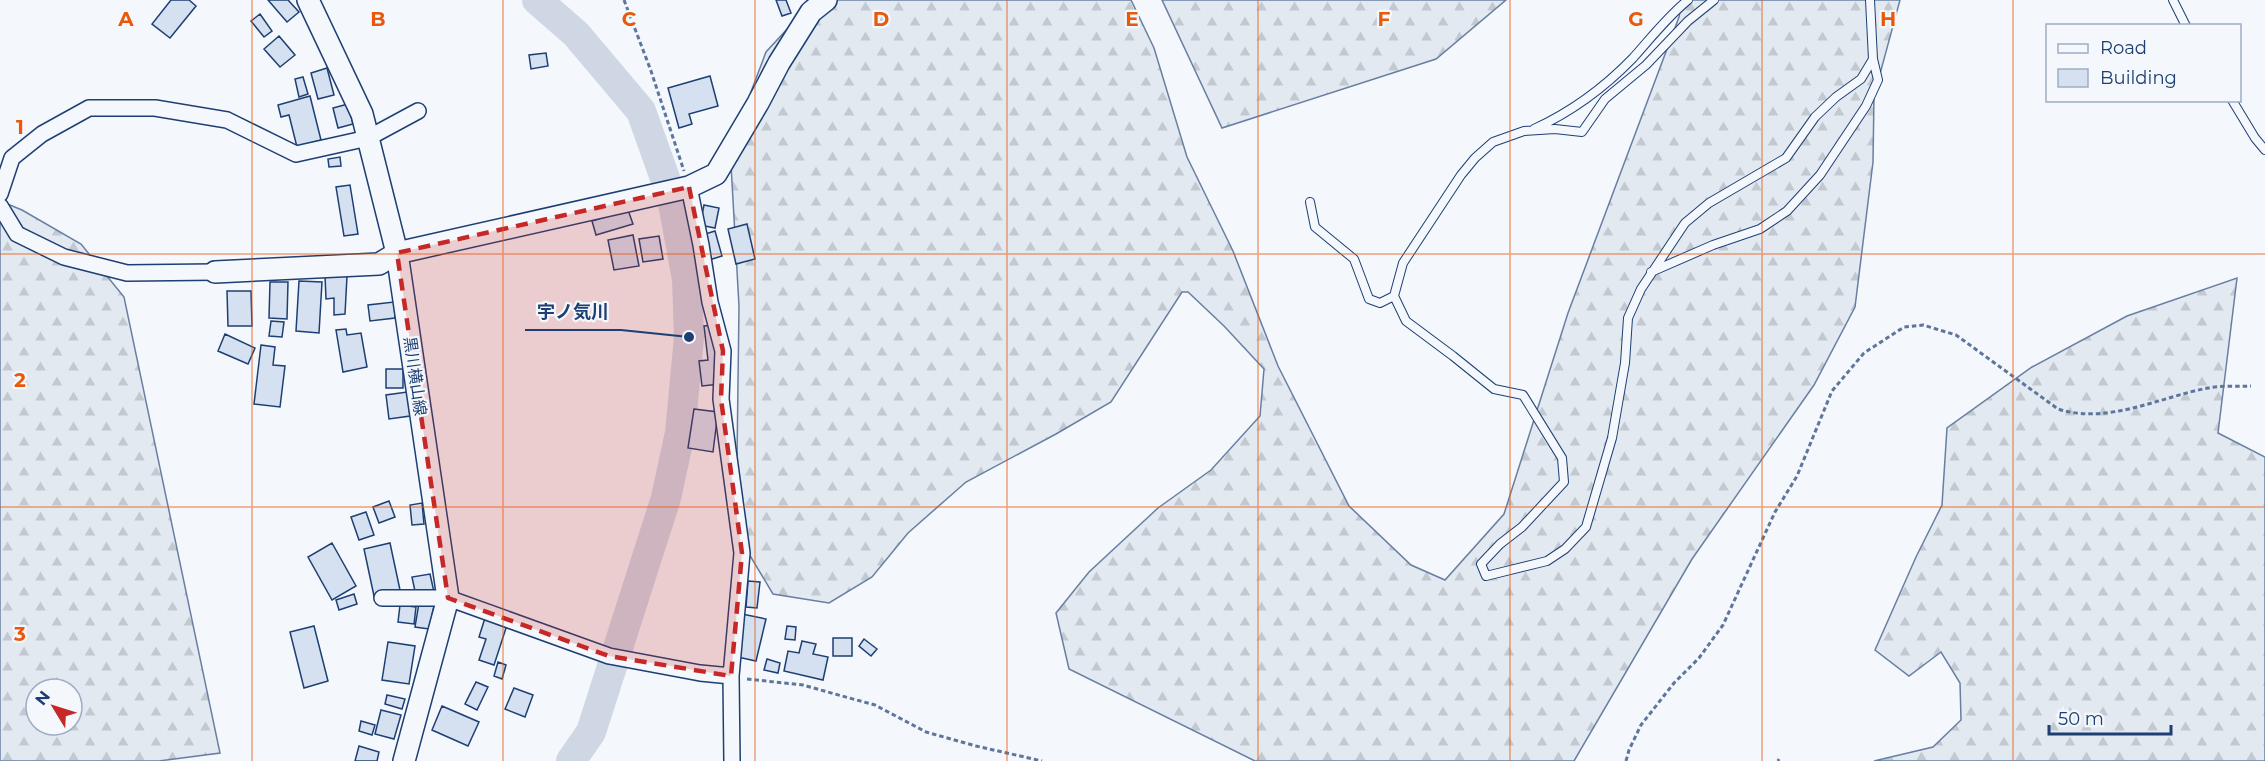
<svg xmlns="http://www.w3.org/2000/svg" width="2265" height="761" font-family="Montserrat,'Noto Sans JP',sans-serif">
  <defs>
    <pattern id="forest-firs" width="22" height="20" patternUnits="userSpaceOnUse" patternTransform="scale(1.5)"><rect width="22" height="20" fill="#e3e9f0"/><path d="M5 1l3.5 6h-7zM16 11l3.5 6h-7z" fill="#c2c9d1"/></pattern>
  </defs>
  <rect width="100%" height="100%" fill="#f4f7fb"/>
  <path fill="url(#forest-firs)" stroke="#687fa3" stroke-width="1.5" fill-rule="evenodd" d="M814,0H1131L1154,48L1187,157L1233,251L1278,366L1349,506L1411,565L1445,580L1504,514L1568,313L1679,17L1682,0H1900L1874,96L1873,162L1855,307L1814,385L1692,559L1574,761H1255L1069,669L1056,613L1089,572L1158,508L1211,470L1260,416L1264,369L1224,326L1188,292H1182L1111,402L1056,434L966,482L908,533L872,577L829,603L773,594L743,544L737,460L739,306L730,147L766,52Z
    M1162,0H1506L1436,59L1222,128Z
    M0,201L22,210L81,244L124,297L220,753L159,761H0ZM36,689H72V725H36Z
    M2237,278L2218,433L2265,457V761H1874L1933,747L1961,720L1960,683L1941,652L1909,676L1875,650L1916,557L1942,505L1947,428L2032,367L2127,316Z"/>
  <g fill="none" stroke-linecap="round" stroke-linejoin="round">
    <path stroke="#cfd7e4" stroke-width="30" d="M537,0L576,34L641,111L672,198L687,279L689,337L680,433L666,498L591,732L571,761"/>
  </g>
  <path fill="#d5e0f0" stroke="#1d3f73" stroke-width="1.5" d="M171,0H189L196,6L170,38L152,24Z
    M268,0H288L299,12L287,22Z
    M776,0H786L791,13L782,16Z
    M260,14L272,31L264,37L251,21Z
    M279,36L295,55L280,67L264,49Z
    M546,53L548,66L531,69L529,55Z
    M327,68L334,95L318,99L311,73Z
    M710,76L718,106L689,114L692,124L679,128L668,88Z
    M303,77L308,94L299,97L295,79Z
    M310,96L321,140L297,147L289,115L281,117L278,105Z
    M348,104L353,124L338,128L333,108Z
    M340,157L341,166L329,167L328,159Z
    M350,185L358,234L344,236L336,187Z
    M704,205L719,208L715,228L700,225Z
    M628,210L633,224L596,235L592,221Z
    M747,224L755,259L736,264L728,229Z
    M715,231L722,256L709,260L702,235Z
    M633,235L639,266L614,270L608,240Z
    M659,236L663,259L643,262L639,239Z
    M325,276H347L345,314L334,315V298L326,299Z
    M299,281L322,282L319,333L296,331Z
    M270,282H288L287,319L269,318Z
    M227,291H251L252,326H228Z
    M394,302L395,318L370,321L368,305Z
    M271,321L284,322L282,337L269,336Z
    M714,325L720,384L702,386L699,361L708,360L704,326Z
    M346,329L347,335L361,333L367,367L343,372L336,330Z
    M225,334L255,348L248,364L218,351Z
    M261,345L275,347L273,365L285,366L280,407L254,404Z
    M386,369H403V388H386Z
    M407,392L410,416L389,419L386,395Z
    M694,409L718,412L713,452L688,448Z
    M389,501L395,517L379,523L373,507Z
    M422,503L424,524L412,525L410,505Z
    M366,512L374,535L359,540L351,517Z
    M332,543L356,586L332,600L308,557Z
    M390,543L400,590L374,596L364,549Z
    M430,574L434,592L416,596L412,577Z
    M748,581L760,582L757,608L746,607Z
    M354,594L357,604L339,610L336,600Z
    M419,603L434,606L429,629L415,627Z
    M400,605L416,607L414,624L398,622Z
    M742,614L766,619L756,661L733,656Z
    M485,618L507,625L494,665L479,660L486,639L479,637Z
    M314,626L328,681L304,688L290,632Z
    M787,626L796,627L795,640L785,639Z
    M833,638H852V656H833Z
    M864,639L877,649L871,656L859,646Z
    M802,641L816,644L813,654L828,657L823,680L784,671L788,651L799,653Z
    M388,642L415,646L409,684L382,680Z
    M767,659L780,663L778,673L764,670Z
    M498,662L506,665L502,679L494,676Z
    M476,682L488,687L477,710L465,704Z
    M514,688L533,695L525,717L505,709Z
    M387,695L405,699L402,709L385,704Z
    M442,706L479,722L468,746L432,730Z
    M381,710L401,715L394,739L375,734Z
    M361,721L375,725L372,735L359,731Z
    M359,746L379,752L377,761H355Z"/>
  <g fill="none" stroke-linecap="round" stroke-linejoin="round">
    <g stroke="#1d3f73" stroke-width="10">
      <path id="lane" d="M2173,0L2186,26
        M2232,100L2255,138L2265,150
        M1534,129C1571,112 1605,87 1633,58C1651,38 1667,17 1688,0
        M1310,202L1315,227L1354,259L1369,299L1380,303L1394,296L1403,263L1461,175L1475,158L1493,142L1524,131L1555,129L1582,132L1605,99L1646,65L1688,21L1714,0
        M1651,272L1713,245L1760,229L1787,211L1820,175L1866,106L1878,80L1873,59
        M1394,296L1406,321L1453,356L1494,389L1523,395L1562,458L1564,482L1522,527L1500,544L1481,564L1486,576L1547,561L1565,549L1586,527L1612,438L1625,363L1628,318L1641,289L1685,223L1709,203L1786,158L1815,117L1836,97L1861,79L1873,59L1870,0"/>
    </g>
    <g stroke="#1d3f73" stroke-width="18">
      <path id="street" d="M689,187L701,245L710,302L723,351L721,399L742,553L731,676L732,761
        M0,194L12,158L42,134L89,108H155L227,120L296,154L368,138L418,111
        M0,206L17,234L64,257L127,273L215,272
        M382,598H448L609,656L700,673L731,676"/>
    </g>
    <g stroke="#1d3f73" stroke-width="24">
      <path id="secondary" d="M308,0L362,114L397,253L448,598L404,761
        M215,272L379,264L397,253L689,187L716,174L758,103L779,63L811,12L826,0"/>
    </g>
    <path stroke="#5e769c" stroke-width="3" stroke-dasharray="4.5 3" stroke-linecap="butt" d="M624,0L651,71L684,171
      M747,679L803,685L842,696L875,705L926,732L976,746L1042,761
      M1626,761L1629,750L1641,725L1674,683L1699,658L1723,625L1775,512L1797,476L1832,391L1864,353L1904,327L1923,325L1956,335L2058,409C2107,425 2160,397 2208,388C2222,385 2237,387 2251,386
      M1778,761L1779,759"/>
    <use href="#lane" stroke="#f4f7fb" stroke-width="8"/>
    <use href="#street" stroke="#f4f7fb" stroke-width="15"/>
    <use href="#secondary" stroke="#f4f7fb" stroke-width="21"/>
  </g>
  <path fill="#c62828" fill-opacity="0.2" stroke="#c62828" stroke-width="4.5" stroke-dasharray="12 8" stroke-linejoin="round" d="M689,187L723,351L721,399L742,553L731,676L609,656L448,598L397,253Z"/>
  <path fill="none" stroke="#e8590c" stroke-width="1.5" stroke-opacity="0.55" d="M252,0V761M503,0V761M755,0V761M1007,0V761M1258,0V761M1510,0V761M1762,0V761M2013,0V761M0,254H2265M0,507H2265"/>
  <g text-anchor="middle" dominant-baseline="central" stroke-width="4.5" stroke-linejoin="round" paint-order="stroke">
    <g font-size="16" fill="#1d3f73" stroke="#f4f7fb">
      <text transform="translate(415 376) rotate(82)">黒川横山線</text>
    </g>
  </g>
  <g font-size="20" text-anchor="middle" font-weight="bold" fill="#e8590c" stroke="#f4f7fb" stroke-width="4.5" stroke-linejoin="round" paint-order="stroke">
    <text x="126" y="26">A</text>
    <text x="378" y="26">B</text>
    <text x="629" y="26">C</text>
    <text x="881" y="26">D</text>
    <text x="1132" y="26">E</text>
    <text x="1384" y="26">F</text>
    <text x="1636" y="26">G</text>
    <text x="1888" y="26">H</text>
    <text x="20" y="134">1</text>
    <text x="20" y="387">2</text>
    <text x="20" y="641">3</text>
  </g>
  <path fill="none" stroke="#1d3f73" stroke-width="2" d="M689 337L621 330H525"/>
  <circle fill="#1d3f73" stroke="#f4f7fb" stroke-width="2" cx="689" cy="337" r="6"/>
  <g font-size="18" text-anchor="middle" font-weight="bold" fill="#1d3f73" stroke="#f4f7fb" stroke-width="4.5" stroke-linejoin="round" paint-order="stroke">
    <text x="573" y="318">宇ノ気川</text>
  </g>
  <rect x="2046" y="24" width="195" height="78" fill="#f4f7fb" stroke="#9eadc5" stroke-width="1.5"/>
  <rect x="2058" y="44" width="30" height="9" fill="#f4f7fb" stroke="#9eadc5" stroke-width="1.5"/>
  <text x="2100" y="54" font-size="18" fill="#1d3f73">Road</text>
  <rect x="2058" y="69" width="30" height="18" fill="#d5e0f0" stroke="#9eadc5" stroke-width="1.5"/>
  <text x="2100" y="84" font-size="18" fill="#1d3f73">Building</text>
  <g transform="translate(54 707) rotate(308)"><circle r="28" fill="#f4f7fb" stroke="#9eadc5" stroke-width="1.5"/>
  <path d="M0-4.5L10 22L0 15L-10 22Z" fill="#c62828"/>
  <text y="-9" font-size="16" font-weight="bold" text-anchor="middle" fill="#1d3f73">N</text>
  </g>
  <path d="M2049 725v9h122v-9" fill="none" stroke="#1d3f73" stroke-width="3"/>
  <text x="2058" y="725" font-size="18" fill="#1d3f73" stroke="#f4f7fb" stroke-width="4.5" paint-order="stroke">50 m</text>
</svg>
